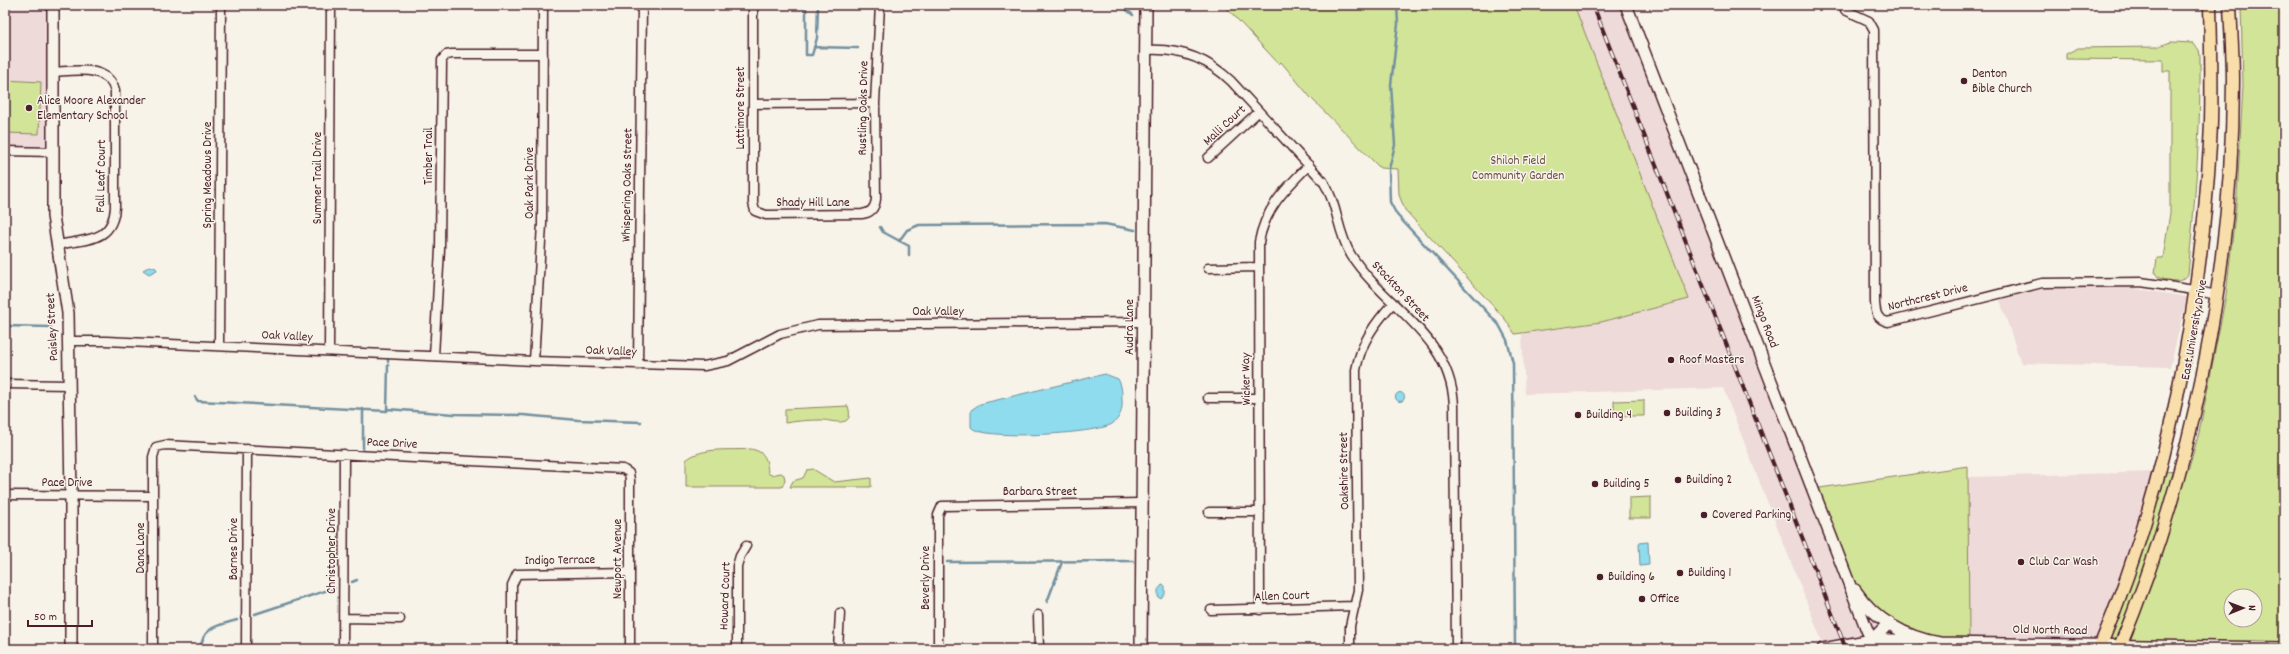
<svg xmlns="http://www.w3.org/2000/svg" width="2289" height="654" font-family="Dekko,sans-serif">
  <rect width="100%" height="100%" fill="#f7f3e8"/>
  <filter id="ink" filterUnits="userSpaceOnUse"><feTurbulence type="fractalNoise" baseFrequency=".025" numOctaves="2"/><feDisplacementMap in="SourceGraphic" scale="8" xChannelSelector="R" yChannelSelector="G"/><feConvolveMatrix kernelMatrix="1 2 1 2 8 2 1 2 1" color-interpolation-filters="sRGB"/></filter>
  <g filter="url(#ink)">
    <path fill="#eddad9" d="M5,5H53V152L5,151Z
      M1574,5H1626L1810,481L1969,644L1968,477L2158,472L2119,649H1825L1723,388L1525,394L1522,334L1601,322L1688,299Z
      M2049,286L2125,287L2187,297L2170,367L2021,363L2000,300Z"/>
    <path fill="#d2e498" stroke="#8e8262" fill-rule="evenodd" d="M1224,5H1574L1689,299L1601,322L1515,334L1505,319L1405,210L1399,195L1398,169L1380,168L1311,98L1281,62L1279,64Z
      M2241,5H2284V648L2100,646L2158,472L2188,471L2199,433L2226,295L2237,197L2243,85ZM2231,596H2255V620H2231Z
      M2171,42L2193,43L2199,50L2200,55C2201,129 2195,201 2188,274C2182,285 2169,280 2159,278L2155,273L2157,258H2163L2170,213V71H2163V60L2066,59V54L2078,48L2156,47Z
      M5,80L41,82L39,134L5,133Z
      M1644,400V416H1614V401Z
      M848,406C856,431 829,419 820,420C808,420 797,421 785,423V409Z
      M751,449C766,452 767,460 768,473L771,475L781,473L784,475L785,480L782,487H686V460C703,446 731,451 751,449Z
      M1968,466L1969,644L1916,638L1862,599L1813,489Z
      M813,469L834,482L871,478V487H790L793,481L803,478L807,470Z
      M1651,497V518H1629V498Z"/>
    <path fill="#8edced" stroke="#73909f" d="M150,266L156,268L157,270L149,274L143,270Z
      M1105,374L1118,379C1122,385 1122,393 1122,400C1123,409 1120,419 1112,424C1096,434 980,441 971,427V410L980,404Z
      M1395.5 397a4.5 4.5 0 1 1 9 0a4.5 4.5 0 1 1-9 0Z
      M1648,542L1649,565L1640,566L1639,543Z
      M1162,585L1165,586V594L1161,599L1158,597V590Z"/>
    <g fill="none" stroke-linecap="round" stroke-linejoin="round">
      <path stroke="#73909f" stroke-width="2.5" d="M806,5V55H812L817,38L818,5
        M1117,5L1122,6L1133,15
        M1397,5L1398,24L1391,85L1395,145L1389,169L1390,202L1397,215L1499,325L1507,340L1513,363L1515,648
        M814,47L858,48
        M880,227L883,232L909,246V255
        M899,241L907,230L919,225L1105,224L1135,230
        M5,326L51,327
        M388,362V355
        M195,397L198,401L387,411L388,365
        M387,409L454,414L523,415L578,420L641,422
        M363,454V409
        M947,562L1133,561
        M352,582L357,580
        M1047,602L1062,562
        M255,614L334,588
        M201,649C201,627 220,625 237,620"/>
      <g stroke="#4a1f2b" stroke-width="11">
        <path id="street" d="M753,5V203L755,211L766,215L862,214C871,213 875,208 876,199L875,103L880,5
          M1844,5L1845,10L1869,21L1874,30L1875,303C1876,314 1877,319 1888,322L2042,283L2141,282L2194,290L2216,295
          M1146,50C1178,48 1207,58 1231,81L1323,181C1338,204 1337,232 1351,255C1386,309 1450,334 1454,405L1456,649
          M53,72C75,71 108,64 115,91V207C113,243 85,239 57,245
          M753,104L875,103
          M5,151L53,152
          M1208,158L1258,112
          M1208,268L1258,267
          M69,341H106L534,361L704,366L728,361L780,334L818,325L1144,322
          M219,346L221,5
          M329,351L331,5
          M434,356L440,249L442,60L446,55L452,54H543
          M534,361L542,224L543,5
          M638,365L642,5
          M5,384L69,385
          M1208,398H1259
          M5,495L153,496
          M1209,512H1260
          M1211,610L1355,606
          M1260,610L1259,242C1265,208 1286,188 1309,165
          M1038,615L1039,649
          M344,618L400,619
          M153,649V457L156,447L165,445L623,469L629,473L630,480V649
          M246,649L247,449
          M343,649L344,454
          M512,649V585L517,574L630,572
          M737,649V566L740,556L746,546
          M838,649L840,613
          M938,649V515L942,506L1142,503
          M1350,649V626L1358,590L1356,370C1361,342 1375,323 1393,303"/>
      </g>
      <g stroke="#4a1f2b" stroke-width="14">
        <path id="secondary" d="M53,5V216L68,313L71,495V649
          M1626,5L1867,630L1876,649
          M1855,590C1874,619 1906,638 1940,643L2284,648
          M1872,640H1915
          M1141,649L1146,5
          M1823,649L1872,640L1889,623"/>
      </g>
      <g stroke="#4a1f2b" stroke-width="15">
        <path id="primary" d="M2099,649C2166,491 2200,315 2210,144C2213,98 2211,51 2210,5
          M2119,649C2192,474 2233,271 2233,81C2233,56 2231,30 2230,5"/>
      </g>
      <use href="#street" stroke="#f7f3e8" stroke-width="8"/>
      <use href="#secondary" stroke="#f7f3e8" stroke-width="11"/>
      <use href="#primary" stroke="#f8deab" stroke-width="12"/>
      <g stroke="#4a1f2b" stroke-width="4">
        <path id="rail" d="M1593,5L1846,649"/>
      </g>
      <use href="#rail" stroke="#f7f3e8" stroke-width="2.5" stroke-dasharray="8" stroke-linecap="butt"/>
    </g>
  </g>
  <g fill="#4a1f2b" stroke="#f7f3e8" stroke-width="1.5">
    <circle cx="1964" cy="81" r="4"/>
    <circle cx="29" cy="108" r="4"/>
    <circle cx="1671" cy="360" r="4"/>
    <circle cx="1667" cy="413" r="4"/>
    <circle cx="1578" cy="415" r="4"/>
    <circle cx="1678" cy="480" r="4"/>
    <circle cx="1595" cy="484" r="4"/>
    <circle cx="1704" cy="515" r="4"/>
    <circle cx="2021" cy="562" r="4"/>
    <circle cx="1680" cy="573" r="4"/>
    <circle cx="1600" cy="577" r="4"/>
    <circle cx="1642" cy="599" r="4"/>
  </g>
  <g text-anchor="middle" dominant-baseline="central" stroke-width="3" stroke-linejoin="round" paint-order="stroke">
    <g font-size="13" fill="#4a1f2b" stroke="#f7f3e8" text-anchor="start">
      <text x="1972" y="74">Denton<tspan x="1972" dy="15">Bible Church</tspan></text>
      <text x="37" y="101">Alice Moore Alexander<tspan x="37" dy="15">Elementary School</tspan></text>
      <text x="1679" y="360">Roof Masters</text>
      <text x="1675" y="413">Building 3</text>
      <text x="1586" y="415">Building 4</text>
      <text x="1686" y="480">Building 2</text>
      <text x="1603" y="484">Building 5</text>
      <text x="1712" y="515">Covered Parking</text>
      <text x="2029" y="562">Club Car Wash</text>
      <text x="1688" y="573">Building 1</text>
      <text x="1608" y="577">Building 6</text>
      <text x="1650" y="599">Office</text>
    </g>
    <g font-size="13" fill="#4a1f2b" stroke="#f7f3e8">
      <text transform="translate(741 108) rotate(-90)">Lattimore Street</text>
      <text transform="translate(864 108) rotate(-89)">Rustling Oaks Drive</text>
      <text transform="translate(1225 126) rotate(-43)">Malli Court</text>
      <text transform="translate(429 156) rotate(-90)">Timber Trail</text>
      <text transform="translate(208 175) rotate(-90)">Spring Meadows Drive</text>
      <text transform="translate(102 176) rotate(-89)">Fall Leaf Court</text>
      <text transform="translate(318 178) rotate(-90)">Summer Trail Drive</text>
      <text transform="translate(530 183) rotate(-90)">Oak Park Drive</text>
      <text transform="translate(628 185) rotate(-89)">Whispering Oaks Street</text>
      <text x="813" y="203">Shady Hill Lane</text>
      <text transform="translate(1400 292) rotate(47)">Stockton Street</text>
      <text transform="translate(1928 298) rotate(-14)">Northcrest Drive</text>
      <text x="938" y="312">Oak Valley</text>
      <text transform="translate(1764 322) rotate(69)">Mingo Road</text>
      <text transform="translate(53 327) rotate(-93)">Paisley Street</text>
      <text transform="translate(1130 327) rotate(-90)">Audra Lane</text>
      <text transform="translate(2195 330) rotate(-80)">East University Drive</text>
      <text transform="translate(287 337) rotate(3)">Oak Valley</text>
      <text transform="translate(611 352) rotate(2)">Oak Valley</text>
      <text transform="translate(1247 379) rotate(-91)">Wicker Way</text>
      <text transform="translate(392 444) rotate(3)">Pace Drive</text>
      <text transform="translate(1345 471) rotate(-91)">Oakshire Street</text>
      <text x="67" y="483">Pace Drive</text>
      <text x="1040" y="492">Barbara Street</text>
      <text transform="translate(141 548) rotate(-90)">Dana Lane</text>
      <text transform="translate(234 549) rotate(-90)">Barnes Drive</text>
      <text transform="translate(332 551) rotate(-90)">Christopher Drive</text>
      <text transform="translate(618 559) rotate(-90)">Newport Avenue</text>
      <text transform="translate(560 561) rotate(-1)">Indigo Terrace</text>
      <text transform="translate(926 578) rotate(-90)">Beverly Drive</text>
      <text transform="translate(726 596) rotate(-88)">Howard Court</text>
      <text transform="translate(1282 597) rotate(-2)">Allen Court</text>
      <text transform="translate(2050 631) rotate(1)">Old North Road</text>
    </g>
    <g font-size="13" fill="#6c5046" stroke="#f7f3e8">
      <text x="1518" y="161">Shiloh Field<tspan x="1518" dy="15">Community Garden</tspan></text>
    </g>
  </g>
  <rect width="2289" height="654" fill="none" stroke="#f7f3e8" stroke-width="20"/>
  <rect x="10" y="10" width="2269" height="634" fill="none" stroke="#4a1f2b" stroke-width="1.5" filter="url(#ink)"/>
  <g transform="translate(2243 608) rotate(89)"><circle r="19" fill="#f7f3e8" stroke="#b29e9c"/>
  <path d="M0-3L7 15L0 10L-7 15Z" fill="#4a1f2b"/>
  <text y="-6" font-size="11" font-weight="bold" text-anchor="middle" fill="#4a1f2b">N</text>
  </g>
  <path d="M28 620v6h64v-6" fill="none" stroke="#4a1f2b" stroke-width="2"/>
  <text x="34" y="620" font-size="12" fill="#4a1f2b" stroke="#f7f3e8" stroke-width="3" paint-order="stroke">50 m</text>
</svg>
